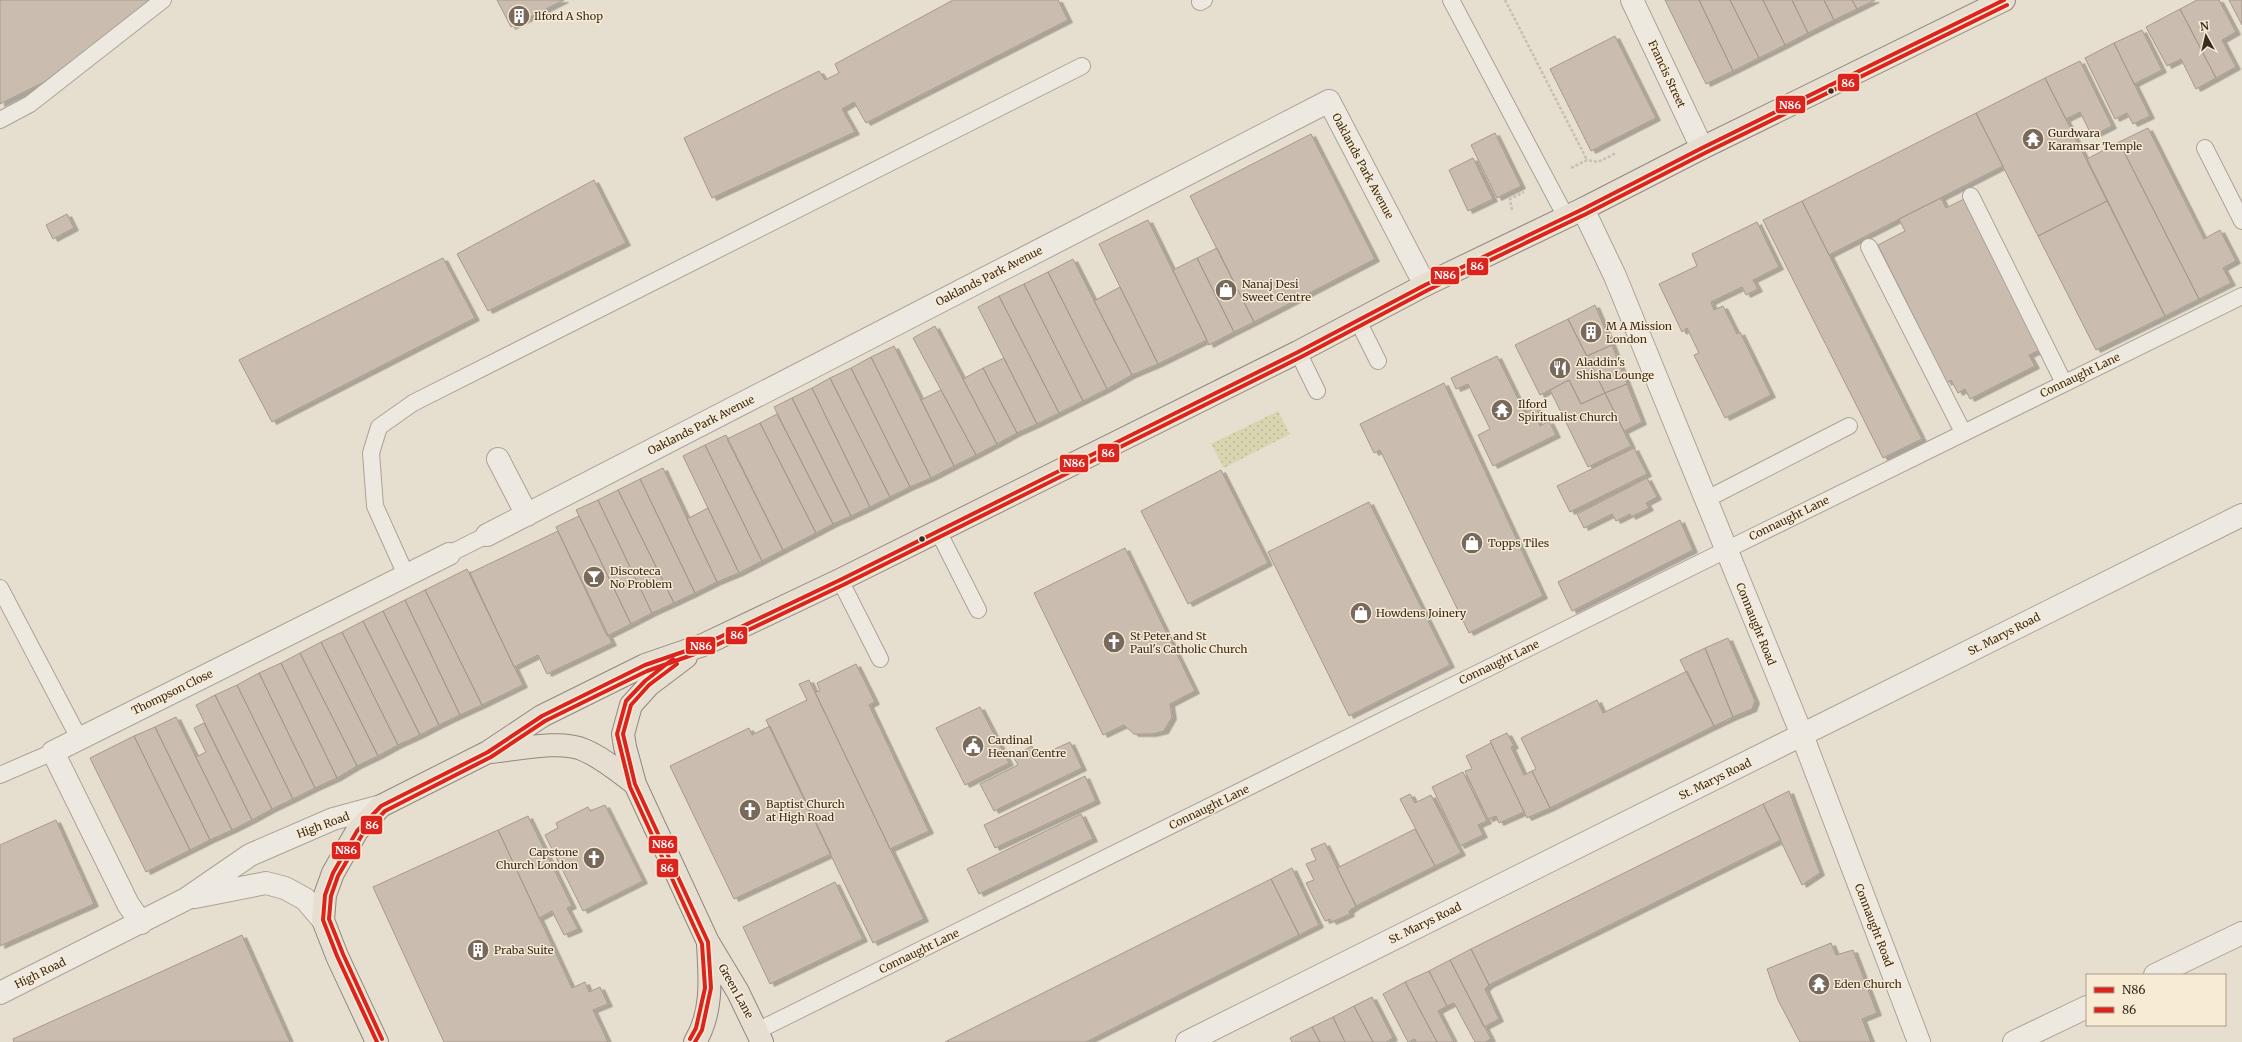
<svg xmlns="http://www.w3.org/2000/svg" width="2242" height="1042" font-family="Merriweather,serif">
  <defs>
    <pattern id="grass-dots" width="8" height="8" patternUnits="userSpaceOnUse"><rect width="8" height="8" fill="#d7d6b0"/><path d="M2 2h.1M6 6h.1" fill="none" stroke="#b9b897" stroke-width="1.8" stroke-linecap="round"/></pattern>
    <filter id="shadow"><feDropShadow dx="4.5" dy="2.5" stdDeviation="0" flood-color="#0004"/></filter>
  </defs>
  <rect width="100%" height="100%" fill="#e6dece"/>
  <path fill="url(#grass-dots)" d="M1278,411L1290,434L1224,468L1211,444Z"/>
  <path fill="#cabcaf" stroke="#a7998d" filter="url(#shadow)" d="M0,0H153L44,82L0,104Z
    M497,0H564L511,27Z
    M953,0H1058L1068,20L866,123L854,102L842,109L855,132L712,198L684,138L819,71L825,80L839,73L835,64Z
    M1665,0H1699L1733,71L1706,84Z
    M1699,0H1730L1759,58L1733,71Z
    M1730,0H1763L1785,45L1759,58Z
    M1763,0H1792L1808,33L1785,45Z
    M1792,0H1824L1834,20L1808,33Z
    M1824,0H1852L1857,9L1834,20Z
    M1852,0H1875L1857,9Z
    M2197,0H2219L2236,32L2222,40L2236,67L2216,78L2180,9Z
    M2229,0H2242V25Z
    M2180,9L2216,78L2196,89L2181,59L2167,66L2146,27Z
    M2142,30L2162,70L2134,84L2114,43Z
    M1615,36L1656,118L1591,151L1550,69Z
    M2114,43L2150,116L2133,124L2127,113L2115,119L2085,58Z
    M2080,61L2112,126L2092,136L2080,112L2066,119L2045,78Z
    M2045,78L2107,201L2038,236L1976,113Z
    M1976,113L2003,166L1829,255L1802,201Z
    M2148,128L2204,239L2220,230L2236,261L2223,268L2231,283L2199,299L2119,142Z
    M1495,133L1521,186L1497,198L1471,145Z
    M1311,134L1375,259L1254,322L1190,196Z
    M2119,142L2199,299L2165,316L2087,159Z
    M1473,158L1493,199L1468,211L1449,170Z
    M594,180L626,243L488,311L457,254Z
    M1941,198L1946,208L1964,199L2040,350L2029,355L2035,366L1970,399L1965,389L1958,393L1951,380L1947,383L1878,245L1905,231L1899,219Z
    M1802,201L1922,439L1883,458L1763,220Z
    M2107,201L2165,316L2096,350L2038,236Z
    M67,214L74,228L53,239L46,225Z
    M1148,220L1207,340L1158,364L1099,244Z
    M1757,222L1779,267L1753,280L1758,289L1746,295L1742,287L1711,302L1714,310L1723,306L1737,334L1740,332L1771,395L1725,418L1694,355L1699,353L1687,328L1682,332L1659,284L1697,266L1692,254Z
    M1217,248L1254,322L1234,332L1197,258Z
    M443,258L475,318L272,422L239,360Z
    M1197,258L1234,332L1209,345L1173,270Z
    M1073,259L1132,375L1107,389L1048,272Z
    M1048,272L1107,389L1083,401L1024,284Z
    M1024,284L1083,401L1059,413L999,296Z
    M1120,287L1158,364L1132,375L1094,301Z
    M999,296L1059,413L1037,424L978,307Z
    M1595,305L1612,345L1587,356L1568,319Z
    M1568,319L1605,393L1581,404L1569,380L1540,395L1515,345Z
    M935,326L997,444L976,455L913,338Z
    M1612,345L1627,384L1605,393L1587,356Z
    M894,346L954,466L931,478L871,357Z
    M1497,356L1525,413L1536,407L1541,418L1537,420L1540,426L1549,421L1556,435L1493,466L1478,435L1490,429L1468,384L1456,389L1451,378Z
    M871,357L931,478L910,487L851,368Z
    M1004,358L1037,424L1017,433L983,368Z
    M851,368L910,487L890,497L830,378Z
    M983,368L1017,433L997,444L963,379Z
    M830,378L890,497L870,507L812,388Z
    M1569,380L1581,404L1605,393L1631,446L1588,467L1550,390Z
    M1444,383L1543,596L1469,633L1380,450L1374,453L1360,424Z
    M1627,384L1642,422L1624,431L1605,393Z
    M812,388L870,507L851,516L792,398Z
    M941,390L976,455L954,466L921,400Z
    M792,398L851,516L833,524L774,407Z
    M777,414L833,524L816,533L760,423Z
    M760,423L816,533L783,550L727,439Z
    M726,435L783,550L762,561L705,445Z
    M705,445L762,561L739,573L683,456Z
    M1634,448L1647,474L1570,512L1557,486Z
    M663,468L717,582L695,593L640,479Z
    M1221,470L1268,563L1188,604L1141,511Z
    M1647,478L1657,497L1646,503L1649,508L1631,517L1630,514L1616,521L1612,514L1584,528L1577,514Z
    M640,479L695,593L674,603L618,490Z
    M618,490L674,603L652,613L598,500Z
    M598,500L652,613L631,624L576,510Z
    M1369,502L1450,665L1349,716L1268,552Z
    M708,508L739,573L717,582L687,519Z
    M579,516L631,624L607,636L556,527Z
    M1680,520L1693,550L1572,611L1558,582Z
    M558,531L612,643L547,674L538,655L514,667L470,573Z
    M1125,548L1195,691L1170,704L1172,717L1164,731L1152,734H1134L1124,725L1103,735L1034,593Z
    M467,569L523,685L482,705L425,590Z
    M425,590L482,705L460,715L405,600Z
    M405,600L460,715L439,725L383,611Z
    M383,611L439,725L420,735L363,621Z
    M363,621L420,735L398,745L342,632Z
    M342,632L398,745L378,756L321,642Z
    M1728,638L1755,701L1752,709L1733,717L1705,648Z
    M321,642L378,756L357,766L300,653Z
    M1705,648L1733,717L1714,726L1680,660Z
    M300,653L357,766L337,778L281,663Z
    M281,663L337,778L315,788L259,673Z
    M856,664L875,702L869,705L929,831L890,849L815,692L820,691L817,683Z
    M1687,671L1714,726L1550,808L1532,771L1536,769L1521,738L1597,700L1603,713Z
    M259,673L315,788L293,799L237,685Z
    M809,680L924,919L873,943L766,720L807,700L799,684Z
    M237,685L293,799L272,809L215,695Z
    M215,695L272,809L252,820L196,705Z
    M980,707L1009,763L965,785L936,728Z
    M176,717L232,830L210,840L155,727Z
    M204,723L252,820L232,830L196,757L206,752L194,728Z
    M770,726L831,854L734,899L670,766L749,728L752,735Z
    M155,727L210,840L190,850L134,736Z
    M1507,733L1514,746L1511,747L1524,775L1532,771L1550,808L1527,818L1490,741Z
    M134,736L190,850L146,872L90,758Z
    M1070,742L1082,768L994,811L980,784L1018,765L1013,756L1032,746L1037,757Z
    M1491,743L1524,812L1499,823L1496,816L1488,819L1465,771L1472,769L1466,756Z
    M1463,772L1487,821L1478,825L1483,835L1460,846L1432,787Z
    M1085,776L1096,801L995,848L984,825Z
    M1789,791L1820,873L1802,885L1763,804Z
    M1410,794L1415,803L1431,795L1461,853L1435,866L1400,799Z
    M1763,804L1781,840L1489,985L1471,949Z
    M605,805L643,881L583,911L545,835L558,828L556,823L588,807L590,811Z
    M1081,814L1093,839L979,894L967,869Z
    M528,816L572,906L567,908L578,929L564,935L552,911L539,918L498,830Z
    M56,820L94,904L0,946V845Z
    M1415,829L1435,866L1356,906L1337,868Z
    M498,830L572,988L585,982L589,992L600,987L608,1004L593,1010L608,1042H444L373,887Z
    M1325,843L1356,906L1349,911L1350,914L1332,922L1330,919L1325,921L1306,883L1314,880L1306,864L1316,860L1311,849Z
    M1292,868L1319,925L1299,935L1271,879Z
    M1271,879L1299,935L1086,1042H945Z
    M835,882L863,939L770,984L743,927Z
    M242,935L290,1042H14L13,1039Z
    M1831,943L1836,955L1853,950L1877,1013L1862,1019L1871,1042H1800L1778,1000L1767,969Z
    M1471,949L1489,985L1485,989L1499,1019L1484,1027L1450,960Z
    M1450,960L1491,1039L1485,1042H1475L1454,1003L1447,1006L1429,971Z
    M1429,971L1447,1006L1438,1011L1454,1042H1437L1405,982Z
    M1405,982L1437,1042H1416L1415,1039L1408,1042L1383,994Z
    M1372,997L1393,1038L1386,1042H1373L1354,1006Z
    M1354,1006L1373,1042H1345L1333,1017Z
    M1333,1017L1345,1042H1320L1312,1027Z
    M1312,1027L1320,1042H1292L1290,1038Z"/>
  <g fill="none" stroke-linecap="round" stroke-linejoin="round">
    <g stroke="#aba397" stroke-width="18">
      <path id="service" d="M1451,0L1566,217
        M1200,2L1204,0
        M0,120L30,104L163,0
        M2205,148L2242,221
        M1971,196L2064,383
        M1869,247L1963,432
        M1358,321L1378,361
        M1298,352L1317,391
        M1705,500L1849,426
        M938,531L978,610
        M449,554L487,535
        M406,575L375,506L371,453L379,427L413,403L1082,66
        M840,580L880,659
        M0,588L79,738
        M0,775L53,752
        M757,1031L1726,550L2242,296"/>
    </g>
    <g stroke="#aba397" stroke-width="24">
      <path id="minor" d="M1632,0L1702,148
        M1583,209L1615,276L1802,735L1919,1042
        M498,459L527,515
        M487,535L1329,101L1425,285
        M195,897L266,883L285,888L305,899L323,920
        M141,923L128,904L53,752L449,554
        M2155,975L2242,933
        M0,993L186,899L250,855L333,819L381,806
        M1187,1042L2242,515
        M2014,1042L2087,1007"/>
    </g>
    <g stroke="#91887e" stroke-width="24">
      <path id="primary" d="M686,657L649,685L631,705L623,734L625,747L635,784L708,942L738,992L762,1042
        M490,752C515,750 561,739 584,750C603,758 619,772 635,784
        M377,1042L337,956L323,920L325,895L333,873L357,831L381,806L488,752L542,716L645,665L703,645L840,580L1298,352L1425,285L1583,209L1702,148L2004,0
        M695,1042C713,1012 710,979 708,945"/>
    </g>
    <path stroke="#c7bfb6" stroke-width="2.5" stroke-dasharray="3 2" stroke-linecap="butt" d="M1505,0L1587,160
      M1571,168L1587,160L1598,162L1616,153
      M1512,210L1510,199L1524,192"/>
    <use href="#service" stroke="#eee9e0" stroke-width="16"/>
    <use href="#minor" stroke="#eee9e0" stroke-width="22"/>
    <use href="#primary" stroke="#e5ded1" stroke-width="22"/>
    <g stroke="#f7ebd4" stroke-width="7">
      <path id="bus-1" d="M677,664L649,685L631,705L623,734L635,784L708,942L711,988L702,1030L695,1042
        M377,1042L337,956L323,920L325,895L333,873L357,831L381,806L488,752L542,716L645,665L703,645L840,580L1298,352L1425,285L1583,209L1702,148L2004,0"/>
    </g>
    <g stroke="#f7ebd4" stroke-width="7">
      <path id="bus-2" d="M673,659L645,681L626,701L617,734L630,787L702,944L705,988L696,1028L690,1039
        M382,1039L343,954L329,919L331,896L338,876L362,835L385,811L491,757L545,721L647,671L706,650L843,585L1301,357L1428,290L1586,214L1705,153L2007,5"/>
    </g>
    <use href="#bus-1" stroke="#dc241f" stroke-width="4"/>
    <use href="#bus-2" stroke="#dc241f" stroke-width="4"/>
  </g>
  <defs>
    <g id="building-disc" transform="scale(1.15)"><circle r="9.5" fill="#776a5c" stroke="#f7ebd4"/><path d="M-4-6H4V6H1V3H-1V6H-4ZM-2.5-4.3h1.7v1.8h-1.7ZM.8-4.3h1.7v1.8H.8ZM-2.5-1h1.7V.8h-1.7ZM.8-1h1.7V.8H.8Z" fill="#fff"/></g>
    <g id="temple-disc" transform="scale(1.15)"><circle r="9.5" fill="#776a5c" stroke="#f7ebd4"/><path d="M0-6L5-2H3V0L6.5 2.5H4V6H1.5V3h-3V6H-4V2.5H-6.5L-3 0V-2H-5Z" fill="#fff"/></g>
    <g id="shop-disc" transform="scale(1.15)"><circle r="9.5" fill="#776a5c" stroke="#f7ebd4"/><path d="M-5-2.5h2.3a2.7 3.5 0 0 1 5.4 0H5L5.5 6h-11ZM-1.5-2.5h3a1.5 2.3 0 0 0-3 0Z" fill="#fff"/></g>
    <g id="restaurant-disc" transform="scale(1.15)"><circle r="9.5" fill="#776a5c" stroke="#f7ebd4"/><path d="M-5-6h1v4h1v-4h1v4h1v-4h1v5L-1.5 .5V6h-2V.5L-5-1ZM5-6V6H3V1.5H1.5Q1.5-4 5-6Z" fill="#fff"/></g>
    <g id="bar-disc" transform="scale(1.15)"><circle r="9.5" fill="#776a5c" stroke="#f7ebd4"/><path d="M-6-5H6L.8 .8V4.5H3.5V6h-7V4.5H-.8V.8Z" fill="#fff"/></g>
    <g id="church-disc" transform="scale(1.15)"><circle r="9.5" fill="#776a5c" stroke="#f7ebd4"/><path d="M-1.2-6h2.4v3.5h3.3v2.4h-3.3V6h-2.4V-.1h-3.3v-2.4h3.3Z" fill="#fff"/></g>
    <g id="civic-disc" transform="scale(1.15)"><circle r="9.5" fill="#776a5c" stroke="#f7ebd4"/><path d="M-.6-6.5H3V-4.5H.6V-3L4-1V1h2V6H-6V1h2V-1L-.6-3ZM-1.2 2.5V6h2.4V2.5Z" fill="#fff"/></g>
  </defs>
  <g fill-rule="evenodd">
    <use href="#building-disc" x="519" y="16"/>
    <use href="#temple-disc" x="2033" y="139"/>
    <use href="#shop-disc" x="1226" y="290"/>
    <use href="#building-disc" x="1591" y="332"/>
    <use href="#restaurant-disc" x="1560" y="368"/>
    <use href="#temple-disc" x="1502" y="410"/>
    <use href="#shop-disc" x="1472" y="543"/>
    <use href="#bar-disc" x="594" y="577"/>
    <use href="#shop-disc" x="1361" y="613"/>
    <use href="#church-disc" x="1114" y="642"/>
    <use href="#civic-disc" x="973" y="746"/>
    <use href="#church-disc" x="750" y="810"/>
    <use href="#church-disc" x="594" y="858"/>
    <use href="#building-disc" x="478" y="950"/>
    <use href="#temple-disc" x="1819" y="984"/>
  </g>
  <g fill="#3b2b1e" stroke="#f7ebd4" stroke-width="1.5">
    <circle cx="1831" cy="91" r="3.5"/>
    <circle cx="922" cy="539" r="3.5"/>
  </g>
  <g text-anchor="middle" dominant-baseline="central" stroke-width="3" stroke-linejoin="round" paint-order="stroke">
    <g font-size="11" fill="#3b2b1e" stroke="#f7ebd4" text-anchor="start">
      <text x="534" y="16">Ilford A Shop</text>
      <text x="2048" y="133">Gurdwara<tspan x="2048" dy="13">Karamsar Temple</tspan></text>
      <text x="1242" y="284">Nanaj Desi<tspan x="1242" dy="13">Sweet Centre</tspan></text>
      <text x="1606" y="326">M A Mission<tspan x="1606" dy="13">London</tspan></text>
      <text x="1576" y="362">Aladdin's<tspan x="1576" dy="13">Shisha Lounge</tspan></text>
      <text x="1518" y="404">Ilford<tspan x="1518" dy="13">Spiritualist Church</tspan></text>
      <text x="1488" y="543">Topps Tiles</text>
      <text x="610" y="571">Discoteca<tspan x="610" dy="13">No Problem</tspan></text>
      <text x="1376" y="613">Howdens Joinery</text>
      <text x="1130" y="636">St Peter and St<tspan x="1130" dy="13">Paul's Catholic Church</tspan></text>
      <text x="988" y="740">Cardinal<tspan x="988" dy="13">Heenan Centre</tspan></text>
      <text x="766" y="804">Baptist Church<tspan x="766" dy="13">at High Road</tspan></text>
      <text x="578" y="852" text-anchor="end">Capstone<tspan x="578" dy="13">Church London</tspan></text>
      <text x="494" y="950">Praba Suite</text>
      <text x="1834" y="984">Eden Church</text>
    </g>
    <g font-size="11" fill="#3b2b1e" stroke="#f7ebd4">
      <text transform="translate(1667 74) rotate(65)">Francis Street</text>
      <text transform="translate(1363 166) rotate(62)">Oaklands Park Avenue</text>
      <text transform="translate(989 276) rotate(-27)">Oaklands Park Avenue</text>
      <text transform="translate(2080 375) rotate(-26)">Connaught Lane</text>
      <text transform="translate(701 425) rotate(-27)">Oaklands Park Avenue</text>
      <text transform="translate(1789 518) rotate(-26)">Connaught Lane</text>
      <text transform="translate(1756 624) rotate(68)">Connaught Road</text>
      <text transform="translate(2004 634) rotate(-27)">St. Marys Road</text>
      <text transform="translate(1499 662) rotate(-26)">Connaught Lane</text>
      <text transform="translate(172 692) rotate(-26)">Thompson Close</text>
      <text transform="translate(1715 779) rotate(-26)">St. Marys Road</text>
      <text transform="translate(1209 807) rotate(-26)">Connaught Lane</text>
      <text transform="translate(323 825) rotate(-20)">High Road</text>
      <text transform="translate(1425 923) rotate(-26)">St. Marys Road</text>
      <text transform="translate(1874 925) rotate(69)">Connaught Road</text>
      <text transform="translate(919 951) rotate(-26)">Connaught Lane</text>
      <text transform="translate(40 973) rotate(-26)">High Road</text>
      <text transform="translate(736 991) rotate(61)">Green Lane</text>
    </g>
  </g>
  <g stroke="#f7ebd4" stroke-width="1.5">
    <rect x="1837" y="73" width="23" height="19" rx="4" fill="#dc241f"/>
    <rect x="1775" y="95" width="31" height="19" rx="4" fill="#dc241f"/>
    <rect x="1466" y="257" width="23" height="19" rx="4" fill="#dc241f"/>
    <rect x="1430" y="266" width="30" height="19" rx="4" fill="#dc241f"/>
    <rect x="1097" y="443" width="23" height="20" rx="4" fill="#dc241f"/>
    <rect x="1059" y="454" width="30" height="19" rx="4" fill="#dc241f"/>
    <rect x="725" y="626" width="23" height="19" rx="4" fill="#dc241f"/>
    <rect x="685" y="636" width="31" height="19" rx="4" fill="#dc241f"/>
    <rect x="360" y="815" width="23" height="20" rx="4" fill="#dc241f"/>
    <rect x="648" y="835" width="30" height="19" rx="4" fill="#dc241f"/>
    <rect x="331" y="841" width="30" height="19" rx="4" fill="#dc241f"/>
    <rect x="656" y="858" width="23" height="20" rx="4" fill="#dc241f"/>
  </g>
  <g font-size="11" text-anchor="middle" font-weight="bold" fill="#fff">
    <text x="1848" y="87">86</text>
    <text x="1790" y="109">N86</text>
    <text x="1477" y="270">86</text>
    <text x="1445" y="279">N86</text>
    <text x="1108" y="457">86</text>
    <text x="1074" y="467">N86</text>
    <text x="737" y="639">86</text>
    <text x="701" y="650">N86</text>
    <text x="372" y="829">86</text>
    <text x="663" y="848">N86</text>
    <text x="346" y="854">N86</text>
    <text x="667" y="872">86</text>
  </g>
  <rect x="2086" y="974" width="140" height="52" fill="#f7ebd4" stroke="#ac9e8b"/>
  <rect x="2094" y="987" width="20" height="6" fill="#dc241f" stroke="#ac9e8b"/>
  <text x="2122" y="994" font-size="12" fill="#3b2b1e">N86</text>
  <rect x="2094" y="1007" width="20" height="6" fill="#dc241f" stroke="#ac9e8b"/>
  <text x="2122" y="1014" font-size="12" fill="#3b2b1e">86</text>
  <g transform="translate(2206 36) rotate(352)" stroke="#f7ebd4" stroke-width="3" paint-order="stroke">
  <path d="M0-3L7 15L0 10L-7 15Z" fill="#3b2b1e"/>
  <text y="-6" font-size="11" font-weight="bold" text-anchor="middle" fill="#3b2b1e">N</text>
  </g>
</svg>
